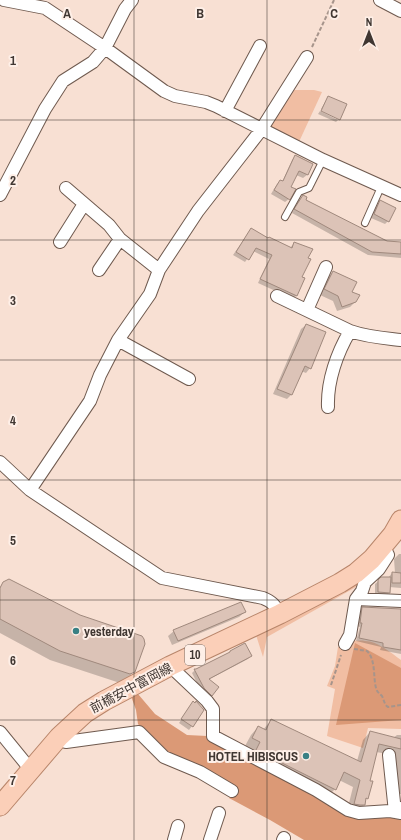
<svg xmlns="http://www.w3.org/2000/svg" width="401" height="840" font-family="'Archivo Narrow','Noto Sans JP',sans-serif">
  <rect width="100%" height="100%" fill="#f8e0d3"/>
  <path fill="#f1bea3" d="M292,90H314L322,92L298,144L266,128Z
    M369,571L356,587L267,637L263,657L256,635Z
    M352,641C356,641 361,640 365,641C378,641 391,653 401,660V729L368,728L363,748L327,736L335,689L327,686L335,666L338,647Z"/>
  <path fill="#db9976" d="M355,643L401,668V720L336,725Z
    M138,694L155,714L187,735L207,736L315,792L346,813L401,816V840H304L270,820L229,798L234,790L165,754L138,724L136,710L131,696Z"/>
  <path fill="#0003" d="M328,97L339,118L321,109Z
    M320,111L338,120L336,122L318,114Z
    M295,156L312,164L307,175L303,178L296,175L290,187L289,199L285,202L271,194L277,184L280,181L282,182L292,160Z
    M302,197L304,201L387,242L401,243V258L368,255L292,213L299,200Z
    M380,202L388,221L385,224L371,218L377,205Z
    M251,229L268,239L290,248L294,243L307,259L301,278L304,279L296,296L293,299L258,283L269,259L253,251L245,262L233,255Z
    M333,272L351,292L356,301L350,307L337,311L333,301L320,295L328,277Z
    M306,325L310,368L306,373L301,371L291,395L287,399L273,394L301,329Z
    M399,554H401V588L389,587V593L386,596H375V584L382,578H388L392,573H395L394,559Z
    M3,583L134,671L125,681L120,683L50,660L0,633V587Z
    M363,608L401,610V654L380,650L381,647L356,641L360,627L357,626L359,611Z
    M245,612L239,617L172,645L168,636L174,631Z
    M251,655L248,659L208,680L211,695L208,698L201,691L192,673L195,670L196,671Z
    M193,703L192,726L189,730L179,723Z
    M271,720L357,761L363,740L370,732L393,738L397,735H401V794L393,795L388,754L376,752L369,782L367,798L365,801L364,805L356,812L347,811L353,787L339,780L335,789L328,796L249,758L253,750L245,746L251,735L258,727L263,730Z"/>
  <path fill="#dcc3b7" stroke="#a0897d" d="M328,96L347,104L340,120L321,111Z
    M295,155L313,164L308,175L299,171L291,187L296,189L290,200L274,190L280,180L283,181Z
    M303,195L307,197L306,200L387,241L401,242V254L372,252L294,209Z
    M380,200L396,208L389,222L374,214Z
    M251,228L268,238L269,237L292,248L294,242L313,249L308,258L311,259L302,277L305,278L297,296L260,279L272,255L256,248L249,260L236,252Z
    M333,271L357,282L352,292L360,295L356,302L342,307L338,296L324,289Z
    M306,324L326,332L311,369L305,366L292,395L277,389Z
    M392,572L401,573V583H392Z
    M381,577H391L390,593L378,592V580Z
    M9,579L80,615L142,636L144,639L145,644L135,672L130,674L60,651L0,619V588L3,582Z
    M241,602L246,612L178,641L173,630Z
    M362,607L401,609V650L383,647V643L359,638L362,623H360Z
    M245,643L252,656L209,679L219,687L212,696L204,688L194,669H196L230,652V651Z
    M193,701L195,703L196,701L204,710L193,727L181,719Z
    M271,719L361,762L370,731L401,739V749L379,744L370,781H373L368,799L366,798L365,805H360L354,804L360,780L344,772L336,790L256,750L260,742L252,738L258,726L266,730Z"/>
  <g fill="none" stroke-linecap="round" stroke-linejoin="round">
    <g stroke="#6f5a4f" stroke-width="8">
      <path id="lane" d="M285,217L299,192L309,188L323,160
        M365,223L381,187"/>
    </g>
    <g stroke="#6f5a4f" stroke-width="14">
      <path id="street" d="M4,0L45,8L105,48L164,91L175,96L206,102L216,106L323,160L401,195
        M380,0L401,11
        M225,111L260,46
        M66,188L109,225L120,239L159,270
        M0,195L45,109L63,81L93,62L105,48L125,9L132,0
        M60,242L84,204
        M99,270L120,239
        M277,296L350,331C367,337 383,338 401,340
        M307,310L326,267
        M189,379L118,340L150,294L159,270L198,211L261,130L307,57
        M328,407C327,381 337,353 350,331
        M0,462L30,490L162,578L263,598C273,602 275,606 280,614
        M30,490L90,401L100,375L118,340
        M356,599L401,601
        M345,644L350,635L356,599L362,591L365,582L379,569L388,555L383,546
        M170,666L207,701L213,709V736L316,790L348,810L359,813L390,811L401,813
        M0,732L31,770
        M59,737L66,742L139,732L164,757L200,772L232,791
        M389,755L395,812L401,808
        M174,840L178,826
        M210,840L219,813
        M283,840L284,838"/>
    </g>
    <g stroke="#b8856a" stroke-width="21">
      <path id="primary" d="M0,806L59,737L85,713L104,701L170,666L280,614L340,583L356,573L372,559L393,534L401,520"/>
    </g>
    <path stroke="#a6948b" stroke-width="2" stroke-dasharray="4 2" stroke-linecap="butt" d="M312,47L334,0
      M354,649L367,651C376,660 373,677 376,688C377,692 379,693 382,696C384,700 384,704 388,707L401,705
      M331,685L341,655"/>
    <use href="#lane" stroke="#fff" stroke-width="6"/>
    <use href="#street" stroke="#fff" stroke-width="12"/>
    <use href="#primary" stroke="#fbcfb8" stroke-width="19"/>
  </g>
  <path fill="none" stroke="#403732" stroke-width="1" stroke-opacity="0.55" d="M134,0V840M267,0V840M0,120H401M0,240H401M0,360H401M0,480H401M0,600H401M0,720H401"/>
  <g fill="#388084" stroke="#feefe7" stroke-width="1.5">
    <circle cx="76" cy="631" r="4"/>
    <circle cx="306" cy="756" r="4"/>
  </g>
  <g text-anchor="middle" dominant-baseline="central" stroke-width="4" stroke-linejoin="round" paint-order="stroke">
    <rect fill="#feefe7" stroke="#796e68" stroke-width="1" x="185" y="645" width="20" height="20" rx="3"/>
    <g font-size="12" font-weight="bold" fill="#403732">
      <text x="195" y="655">10</text>
    </g>
    <g font-size="13" font-weight="bold" fill="#403732" stroke="#feefe7" text-anchor="start">
      <text x="84" y="631">yesterday</text>
      <text x="298" y="756" text-anchor="end">HOTEL HIBISCUS</text>
    </g>
    <g font-size="13" fill="#403732" stroke="#feefe7">
      <text transform="translate(131 688) rotate(-28)">前橋安中富岡線</text>
    </g>
  </g>
  <g font-size="13" text-anchor="middle" font-weight="bold" fill="#403732" stroke="#feefe7" stroke-width="4" stroke-linejoin="round" paint-order="stroke">
    <text x="67" y="18">A</text>
    <text x="200" y="18">B</text>
    <text x="334" y="18">C</text>
    <text x="13" y="65">1</text>
    <text x="13" y="185">2</text>
    <text x="13" y="305">3</text>
    <text x="13" y="425">4</text>
    <text x="13" y="545">5</text>
    <text x="13" y="665">6</text>
    <text x="13" y="785">7</text>
  </g>
  <g transform="translate(369 32)" stroke="#feefe7" stroke-width="3" paint-order="stroke">
  <path d="M0-3L7 15L0 10L-7 15Z" fill="#403732"/>
  <text y="-6" font-size="11" font-weight="bold" text-anchor="middle" fill="#403732">N</text>
  </g>
</svg>
